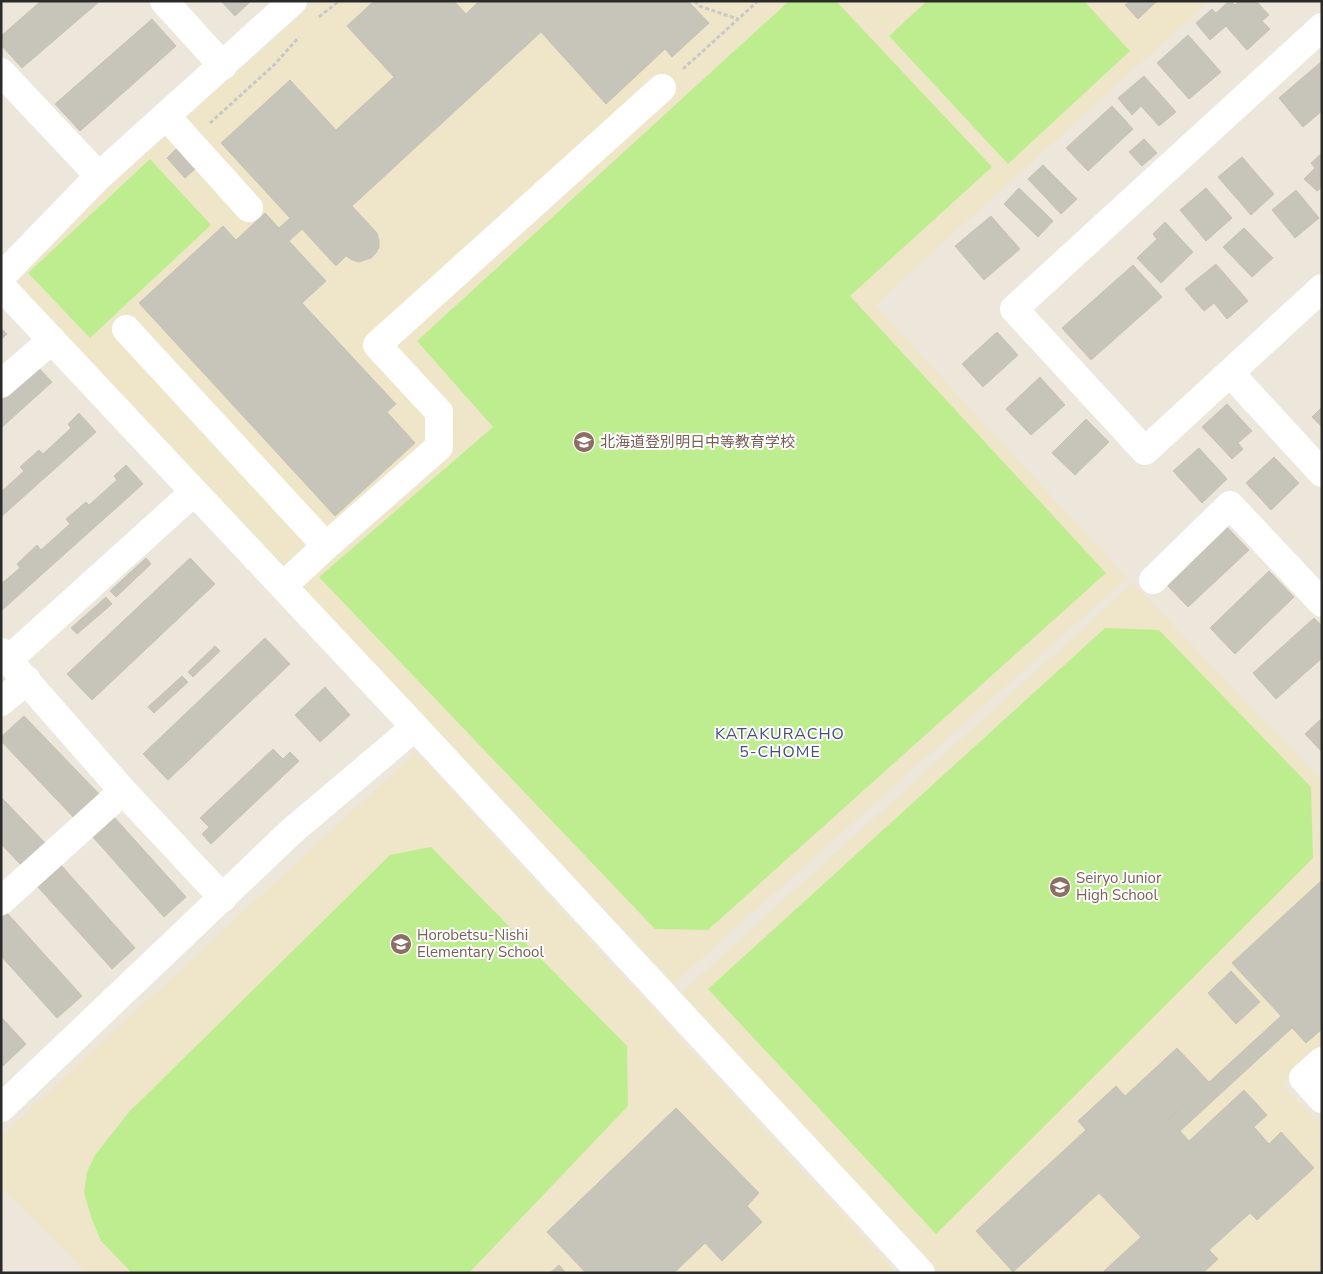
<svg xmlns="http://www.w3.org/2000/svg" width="1323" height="1274" font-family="'Nunito Sans','Noto Sans JP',sans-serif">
  <rect width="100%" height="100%" fill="#ece6db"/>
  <path fill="#efe6c9" d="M316,1H1209L875,305L1127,578L674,983L21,286L19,276L21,267Z
    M1133,583L1322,780V1045L1282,1085L1322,1125V1273H940L681,993Z
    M416,752L897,1273H86L1,1188V1136Z"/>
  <path fill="#beed90" d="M789,1H836L992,167L850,296L1106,573L708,930L655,929L319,577L493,427L417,341Z
    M927,1H1084L1130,51L1008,164L889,36Z
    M150,159L211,225L90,338L28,273Z
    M1105,628L1159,630L1311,787L1313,858L936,1234L708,989Z
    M431,847L627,1046L628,1106L469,1273H132L101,1241L91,1217L84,1192L87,1172L95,1155L129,1112L390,855Z"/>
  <path fill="#c7c4b9" stroke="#c8c2b4" d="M41,1H100L22,68L1,45V36Z
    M221,1H251L235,16Z
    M374,1H454L466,14L479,1H688L709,23L672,57L665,49L606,104L541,32L352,206L377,233L379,240V247L376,253L371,258L359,262L352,260L346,256L336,266L302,229L289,241L326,281L302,303L396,404L387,412L415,443L335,516L139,303L223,226L236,240L265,213L279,228L290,218L221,143L290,80L336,130L394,77L347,26Z
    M1130,1H1157L1138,19L1125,5Z
    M1229,1H1231L1235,5L1239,1H1256L1269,15L1262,21L1270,29L1247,50L1226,26L1210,40L1196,23L1212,9L1216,13Z
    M152,19L176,46L80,131L55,104Z
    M1188,35L1221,72L1189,99L1157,63Z
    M1322,61V111L1303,127L1279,98Z
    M1144,76L1176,112L1159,126L1141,106L1132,115L1118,98Z
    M1112,106L1133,129L1088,171L1066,148Z
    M1144,139L1157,153L1142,166L1129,152Z
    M176,149L195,169L185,178L167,158Z
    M1322,153V187L1317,191L1304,179L1315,168L1311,163Z
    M1242,157L1274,194L1251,215L1218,177Z
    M1043,165L1077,199L1061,214L1028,179Z
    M1019,188L1053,221L1038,237L1004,204Z
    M1206,188L1232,218L1206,241L1180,210Z
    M1296,190L1319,218L1295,238L1272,210Z
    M991,216L1020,249L984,280L955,246Z
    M1165,222L1193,252L1161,283L1137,258L1157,239L1153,234Z
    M1244,228L1273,258L1252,277L1223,247Z
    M1216,264L1248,301L1227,319L1214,303L1204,311L1185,289Z
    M1133,265L1162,297L1091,360L1062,328Z
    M1,328L7,334L1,340Z
    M997,332L1018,355L983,387L962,364Z
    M35,364L52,382L1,428V394Z
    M1040,377L1065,405L1031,435L1006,409Z
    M1227,404L1252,431L1238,443L1243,449L1232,459L1202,427Z
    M1322,407V427L1312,417Z
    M79,413L96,432L1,517V492L24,471L20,467L39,450L43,454L71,428L68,424Z
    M1086,419L1109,442L1075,475L1052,453Z
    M1199,448L1227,479L1202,503L1173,471Z
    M1274,457L1299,483L1271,510L1246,483Z
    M126,465L143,484L1,611V584L20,568L17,564L37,545L41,550L70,524L66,519L86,502L89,505L117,480L114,476Z
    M1225,525L1249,550L1188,607L1164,582Z
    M146,558L151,564L116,597L110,591Z
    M190,558L215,584L92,700L67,674Z
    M1269,571L1294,597L1235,654L1210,628Z
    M106,597L112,604L77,634L71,628Z
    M1314,618L1322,626V658L1276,699L1253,673Z
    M265,638L290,664L168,780L143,754Z
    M215,646L220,651L193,677L188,672Z
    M182,676L188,682L154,713L148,707Z
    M325,687L350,715L320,742L295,715Z
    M24,716L101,796L76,820L1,741V737Z
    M1322,718V752L1305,734Z
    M273,749L283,759L290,752L299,761L211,844L202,834L209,827L200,818Z
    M1,797L47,845L23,867L1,844Z
    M114,817L186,897L164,917L92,836Z
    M60,864L135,948L112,969L36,885Z
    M1322,880V1029L1306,1043L1232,963Z
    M7,913L82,996L57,1018L1,956V918Z
    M1231,971L1260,1002L1236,1024L1208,993Z
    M1281,1016L1292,1028L1180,1131L1169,1119Z
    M1,1017L26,1044L3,1066L1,1064Z
    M1177,1048L1209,1082L1169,1119L1189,1141L1244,1090L1267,1115L1254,1127L1269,1144L1281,1132L1314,1168L1257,1220L1250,1213L1209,1250L1218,1259L1203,1273H1105L1104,1271L1141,1237L1099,1193L1013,1272L976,1231L1086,1130L1078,1121L1116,1086L1125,1096Z
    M676,1108L759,1193L747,1206L762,1222L722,1261L705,1243L674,1273H586L547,1232Z
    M559,1265L566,1273H550Z"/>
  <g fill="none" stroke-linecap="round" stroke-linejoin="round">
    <path stroke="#c8c8c8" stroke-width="3" stroke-dasharray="4 2.5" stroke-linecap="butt" d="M695,1L699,6L738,19
      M319,17L339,1
      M683,69L758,1
      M210,123L274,65L299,37"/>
    <path stroke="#fff" stroke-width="28" d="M164,1L223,66
      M1322,27L1014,309L1145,451L1322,288
      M1,72L99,176
      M166,116L249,208
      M1,277L99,176L293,1
      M1,286L415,727L921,1273
      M126,329L326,546L283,586
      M1230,373L1322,473
      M1,384L52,340
      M326,546L439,447V412L377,345L662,88
      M1153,580L1230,505L1322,603
      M1,652L123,791L223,898
      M8,660L194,492
      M1,702L27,680
      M1,901L123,791
      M1322,1061L1303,1078L1322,1099
      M1,1108L293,830L415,727"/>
  </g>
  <defs>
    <g id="school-disc" transform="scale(1.125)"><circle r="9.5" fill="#8d6e63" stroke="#fff"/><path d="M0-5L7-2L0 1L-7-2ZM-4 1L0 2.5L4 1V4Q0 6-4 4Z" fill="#fff"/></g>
  </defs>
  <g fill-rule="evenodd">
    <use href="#school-disc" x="584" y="442"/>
    <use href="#school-disc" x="1060" y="887"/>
    <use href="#school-disc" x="401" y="944"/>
  </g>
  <g text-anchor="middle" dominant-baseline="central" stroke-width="4" stroke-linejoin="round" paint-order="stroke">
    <g font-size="15" fill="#785e54" stroke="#fff" text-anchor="start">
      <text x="600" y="442">北海道登別明日中等教育学校</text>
      <text x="1076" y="878">Seiryo Junior<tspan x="1076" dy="17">High School</tspan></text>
      <text x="417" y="935">Horobetsu-Nishi<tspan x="417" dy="17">Elementary School</tspan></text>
    </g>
    <g font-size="16" letter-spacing="1" fill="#484d7c" stroke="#fff">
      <text x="780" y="734">KATAKURACHO<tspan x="780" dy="18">5-CHOME</tspan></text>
    </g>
  </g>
  <rect width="1323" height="1274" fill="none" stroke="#2a2a2a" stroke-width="5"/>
</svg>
